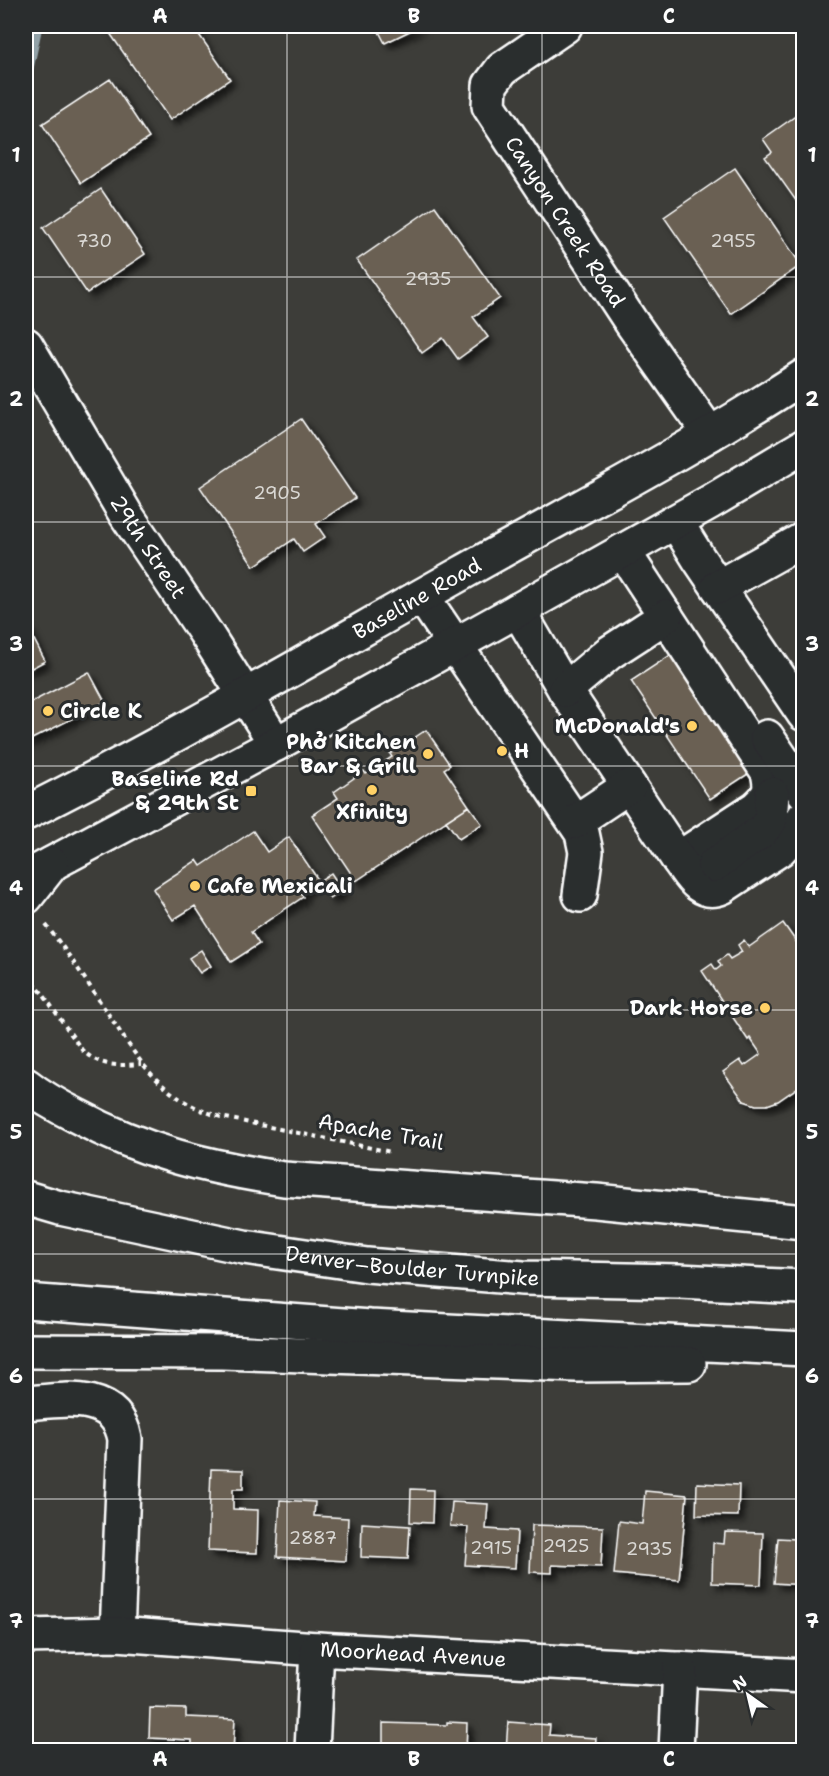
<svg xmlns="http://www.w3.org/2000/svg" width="829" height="1776" font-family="'Shantell Sans',sans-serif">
  <defs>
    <filter id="shadow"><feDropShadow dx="5.5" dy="5.5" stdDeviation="3" flood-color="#0009"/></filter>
  </defs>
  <rect width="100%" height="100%" fill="#3d3d39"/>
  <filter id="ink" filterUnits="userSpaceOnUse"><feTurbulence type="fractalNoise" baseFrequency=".0167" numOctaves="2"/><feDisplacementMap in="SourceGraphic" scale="12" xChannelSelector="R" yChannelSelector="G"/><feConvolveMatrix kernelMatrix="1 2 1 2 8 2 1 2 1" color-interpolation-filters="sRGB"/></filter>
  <g filter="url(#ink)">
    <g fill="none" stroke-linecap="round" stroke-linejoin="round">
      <path stroke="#92a2a8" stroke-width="9" d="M26,83L38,26"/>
    </g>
    <path fill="#6a6152" stroke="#fff" stroke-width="1.5" filter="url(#shadow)" d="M105,26H193L230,79L170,120Z
      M376,26H420L385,43Z
      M110,79L149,138L81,183L42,124Z
      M797,115L800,119L804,117V212L765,157L772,152L763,139Z
      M735,168L801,265L731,314L664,217Z
      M101,189L145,254L87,293L43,228Z
      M435,206L500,298L473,317L488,337L458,359L443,338L422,353L357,260Z
      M301,419L355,498L316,524L325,537L303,552L294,539L254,566L200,487Z
      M26,624L45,661L26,671Z
      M675,652L754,770L710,799L631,681Z
      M89,672L105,702L26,742V705Z
      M426,730L450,765L444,769L469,806L356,881L312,815L338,798L334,792L364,771L366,774L392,757L390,754Z
      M469,806L482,824L459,839L446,821Z
      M253,831L267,852L289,837L319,881L301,893L303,897L251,932L259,944L231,962L195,906L173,920L153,889L197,860L201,866Z
      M331,873L343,891L330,899L319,881Z
      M783,923L804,953V1083L778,1101L767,1105H756L744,1101L723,1072L740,1060L744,1066L761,1054L750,1038L748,1040L702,971L712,964L716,970L721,966L718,961L727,955L730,959L742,952L738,945L744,940L749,947Z
      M201,950L211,966L200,973L189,958Z
      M211,1469L243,1470V1489H233V1509L258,1510L257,1553L208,1551Z
      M697,1483L739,1485L738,1516L696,1515Z
      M411,1489L433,1490L432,1523L410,1522Z
      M645,1491L687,1495L679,1580L614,1574L619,1521L642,1524Z
      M280,1500L315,1502L314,1516L348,1518L346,1561L277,1557Z
      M452,1502L488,1504L486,1529L517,1531L515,1568L465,1565L468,1527L450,1526Z
      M362,1523L410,1526L408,1559L361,1557Z
      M532,1525L603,1527L601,1567L552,1565V1573L530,1572Z
      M797,1525H804V1585L774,1583L778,1538L796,1539Z
      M725,1532L763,1533L761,1585L712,1583L713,1543L724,1544Z
      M150,1708L186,1709V1717L235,1719L233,1750H192V1740L149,1738Z
      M447,1722L467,1723L466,1750L424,1748V1750H383V1723L447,1725Z
      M508,1722L550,1725L549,1735L596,1738L595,1750H506Z
      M752,1745L790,1747L789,1750H752Z"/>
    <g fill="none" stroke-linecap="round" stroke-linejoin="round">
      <g stroke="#fff" stroke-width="38">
        <g id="minor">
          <path id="s1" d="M565,26L502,69L490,85L489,106L631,322L710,434"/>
          <path id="s2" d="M26,345L125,513L205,632L276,744"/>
          <path d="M676,522L699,559L804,714"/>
          <path d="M623,551L768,772C772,791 770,795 756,808L678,859"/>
          <path d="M718,587L804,539"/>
          <path d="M422,596L582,833L586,852L580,895"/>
          <path d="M518,610L565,690L678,859C689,874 700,897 722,887L780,849L791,837L804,817"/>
          <path d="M565,690L609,653L666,616"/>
          <path d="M767,737L804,792"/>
          <path d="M575,822L629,786"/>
          <path d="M714,865L762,831L770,821L772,794"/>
          <path d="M26,1403C63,1400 116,1390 125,1439L117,1634"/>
          <path id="s3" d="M26,1636L117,1634L317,1649L804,1676"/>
          <path d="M312,1750L317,1649"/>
          <path d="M676,1750L680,1669"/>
        </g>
      </g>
      <g stroke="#fff" stroke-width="38">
        <g id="major">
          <path id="s4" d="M26,813C174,739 318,654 462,573C577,508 694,448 804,376"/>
          <path d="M27,877L276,744L518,610L710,502L804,446"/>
        </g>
      </g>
      <g stroke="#fff" stroke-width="38">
        <g id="highway">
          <path d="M26,897L52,864"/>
          <path d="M26,1085C41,1097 59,1107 77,1116C145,1153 208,1167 284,1179L596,1201L804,1222"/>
          <path id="s5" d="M26,1198L60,1208L244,1247L367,1265L523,1278L679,1281L804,1287"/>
          <path d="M26,1301L370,1327L804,1349"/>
          <path d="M26,1351L222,1352L576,1365L689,1364"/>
        </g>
      </g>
      <path stroke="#fff" stroke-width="4" stroke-dasharray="4.5 4.5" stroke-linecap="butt" d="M46,925C69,954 89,985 109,1015C141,1064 163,1100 221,1117L391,1152
        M26,977L36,985L45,997L82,1050C100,1067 117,1066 141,1064"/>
      <use href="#minor" stroke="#2a2d2e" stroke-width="33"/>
      <use href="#major" stroke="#2a2d2e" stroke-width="33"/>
      <use href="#highway" stroke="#2a2d2e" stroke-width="33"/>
    </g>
  </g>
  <path fill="none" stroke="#fff" stroke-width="1.5" stroke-opacity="0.55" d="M287,26V1750M542,26V1750M26,277H804M26,522H804M26,766H804M26,1010H804M26,1254H804M26,1499H804"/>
  <g fill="#ffd166" stroke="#2a2d2e" stroke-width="2">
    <circle cx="48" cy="711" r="6"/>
    <circle cx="692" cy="726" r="6"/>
    <circle cx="502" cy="751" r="6"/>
    <circle cx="428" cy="754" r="6"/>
    <circle cx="372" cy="790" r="6"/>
    <rect x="245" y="785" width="12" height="12" rx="3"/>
    <circle cx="195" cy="886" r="6"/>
    <circle cx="765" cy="1008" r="6"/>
  </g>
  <g text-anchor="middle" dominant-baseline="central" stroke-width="6" stroke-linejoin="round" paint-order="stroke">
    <g font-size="18" fill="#dad8d4">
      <text x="94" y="241">730</text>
      <text x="733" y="241">2955</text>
      <text x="428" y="279">2935</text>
      <text x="277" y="493">2905</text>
      <text x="313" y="1538">2887</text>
      <text x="566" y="1546">2925</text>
      <text x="491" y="1548">2915</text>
      <text x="649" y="1549">2935</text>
    </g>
    <g font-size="21" fill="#fff" stroke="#2a2d2e">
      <text stroke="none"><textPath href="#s1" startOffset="256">Canyon Creek Road</textPath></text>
      <text stroke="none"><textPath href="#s2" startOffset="236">29th Street</textPath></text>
      <text stroke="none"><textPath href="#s4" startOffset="446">Baseline Road</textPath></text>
      <text transform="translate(381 1132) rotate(10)">Apache Trail</text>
      <text stroke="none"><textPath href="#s5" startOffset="393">Denver–Boulder Turnpike</textPath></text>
      <text stroke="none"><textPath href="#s3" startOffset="388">Moorhead Avenue</textPath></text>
    </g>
    <g font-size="21" font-weight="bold" fill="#fff" stroke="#2a2d2e" text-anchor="end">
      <text x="60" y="711" text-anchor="start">Circle K</text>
      <text x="680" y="726">McDonald's</text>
      <text x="416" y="742">Phở Kitchen<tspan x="416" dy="24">Bar &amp; Grill</tspan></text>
      <text x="514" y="751" text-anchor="start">H</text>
      <text x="239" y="779">Baseline Rd<tspan x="239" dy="24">&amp; 29th St</tspan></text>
      <text x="372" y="812" text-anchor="middle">Xfinity</text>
      <text x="207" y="886" text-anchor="start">Cafe Mexicali</text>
      <text x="753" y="1008">Dark Horse</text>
    </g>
  </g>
  <rect width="829" height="1776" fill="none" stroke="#2a2d2e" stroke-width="66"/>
  <g transform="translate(748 1695) rotate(326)" stroke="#2a2d2e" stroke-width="4.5" paint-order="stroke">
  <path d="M0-4.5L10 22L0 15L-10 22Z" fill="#ffffff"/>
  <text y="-9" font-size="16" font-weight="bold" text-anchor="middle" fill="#ffffff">N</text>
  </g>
  <rect x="33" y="33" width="763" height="1710" fill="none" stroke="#fff" stroke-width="2"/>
  <g font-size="20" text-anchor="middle" font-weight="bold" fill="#fff">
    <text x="160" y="23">A</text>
    <text x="414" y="23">B</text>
    <text x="669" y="23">C</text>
    <text x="16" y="162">1</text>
    <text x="812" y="162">1</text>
    <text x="16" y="406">2</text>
    <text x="812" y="406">2</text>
    <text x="16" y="651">3</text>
    <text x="812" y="651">3</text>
    <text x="16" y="895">4</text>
    <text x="812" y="895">4</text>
    <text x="16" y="1139">5</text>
    <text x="812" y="1139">5</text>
    <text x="16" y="1383">6</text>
    <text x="812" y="1383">6</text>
    <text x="16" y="1628">7</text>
    <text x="812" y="1628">7</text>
    <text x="160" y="1766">A</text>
    <text x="414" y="1766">B</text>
    <text x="669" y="1766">C</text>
  </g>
</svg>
